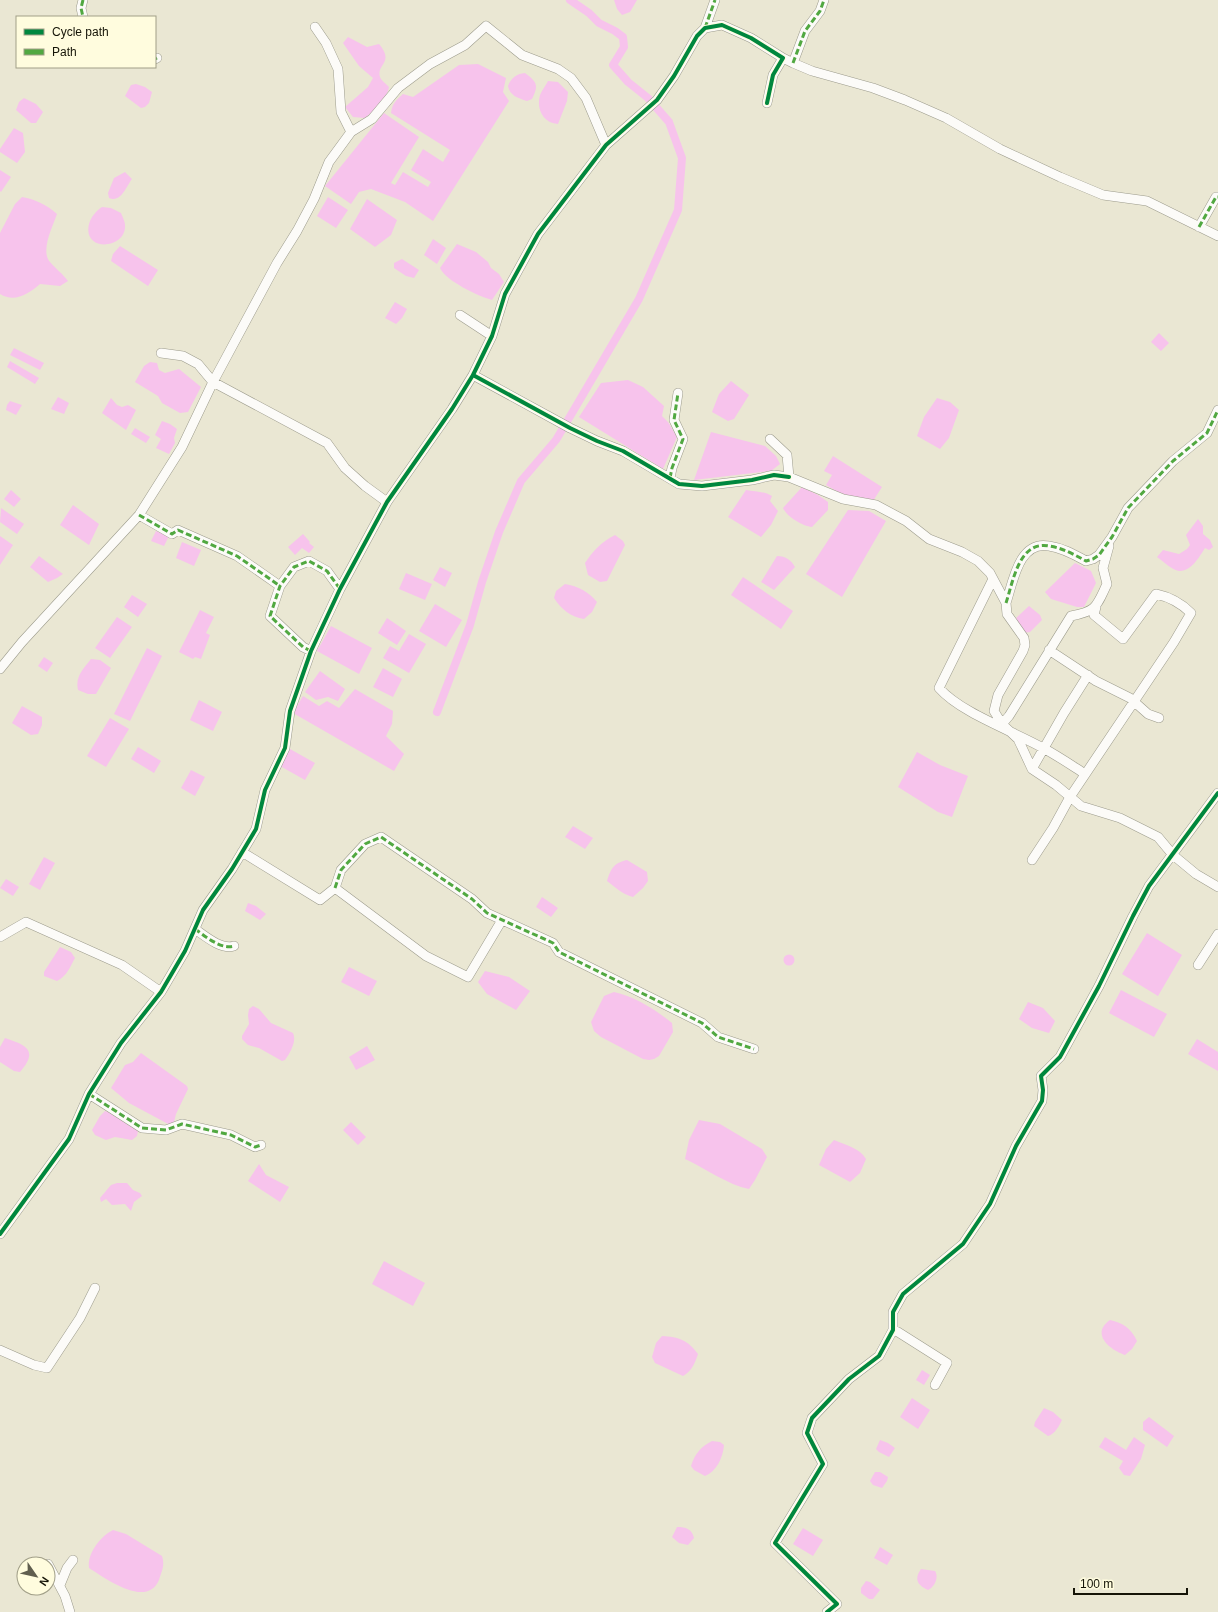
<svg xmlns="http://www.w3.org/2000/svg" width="1218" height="1612" font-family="Arial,sans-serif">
  <rect width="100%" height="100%" fill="#eae7d3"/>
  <path fill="#f7c3ec" d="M614,0H637L630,12L622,15L617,9Z
    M348,37L367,47L379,44C395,63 376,64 380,77C381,80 386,84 389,87C387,99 375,110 365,118L353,117L345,107L368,87L373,78L359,66L343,43Z
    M478,64L506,78L503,92L509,101L433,221L405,202L371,189L359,192L351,204L325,186L384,113L419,137L391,183L395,185L403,172L428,187L431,182L411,170L423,149L443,162L450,150L391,113C392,104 396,100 403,94L413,97L459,65Z
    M525,73C537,82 539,85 532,99L527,101C518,98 510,96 508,86C511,78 516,74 525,73Z
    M548,81L558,82L568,92L567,101L558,124C543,123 536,109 540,95C542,90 546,85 548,81Z
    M136,84L145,87L152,92L149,103L145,107L141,108L125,96L131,85Z
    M24,98L36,104L43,112L36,123H31L16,110L19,102Z
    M14,128L23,133L25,152L17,163L0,152V149Z
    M0,170L11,177L1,192L0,191Z
    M125,172L132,179C126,187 121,203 109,198L108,193L114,178Z
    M22,197C35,199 47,205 57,214C53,226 40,251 50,262C56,269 62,273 68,281L60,286L40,284C28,294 15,303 0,294V233L15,204Z
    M328,197L348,210L336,228L317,216Z
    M367,199L397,220L391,235L375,247L350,229Z
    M102,207L111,208L121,213C122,216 125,221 125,225C127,249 82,253 89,224C91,217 96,211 102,207Z
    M433,239L446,248L437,264L424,255Z
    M457,244L476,252L488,262L491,268L499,274L504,282L492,300C478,296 446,281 440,268Z
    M120,246L158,270L148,286L111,261L113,254Z
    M402,259L419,270L414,278L406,276L394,268V263Z
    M395,302L407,309L402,318L396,324L385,318Z
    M1159,333L1169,343L1161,351L1151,342Z
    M14,348L44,363L40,370L10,355Z
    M10,361L39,378L35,384L7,367Z
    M150,362L157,363L159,370L165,373L179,369L201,387L188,412L180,413L162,403L158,396L135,382L144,366Z
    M628,380L643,387L664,406L662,416L668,422L677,437L663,469L579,417L601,383Z
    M731,381L749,395L734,419L728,421L712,412L719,394Z
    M58,397L69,403L64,414L51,409Z
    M111,398L117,405L122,407L128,405L136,410L126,430L102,413Z
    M937,398L950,402L959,410L949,438L940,449L917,436L924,417Z
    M10,401L22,405L16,415L6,410L7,405Z
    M162,421L170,424L177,429L174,438L175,443L169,454L156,448L161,439L155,435Z
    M135,428L150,437L146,443L131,434Z
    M711,432L765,446L776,456L780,464L771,471L694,480Z
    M833,456L882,487L873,501L843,495L826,485L832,475L824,471Z
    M802,487L818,495L828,502V510L812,527C803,526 787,517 783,508Z
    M11,490L21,499L14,507L4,499Z
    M746,490C756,492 764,491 772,496L770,501L778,511L771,525L761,537L728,517Z
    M73,505L99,524L89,545L60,525Z
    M1,508L24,524L17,534L0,522Z
    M848,510L869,511L886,521L842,597L806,574Z
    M1198,519L1203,526V534L1210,540L1213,547L1209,550L1205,548C1200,556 1191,572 1179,571C1172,570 1163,561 1157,557L1163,550L1179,554L1187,549L1190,545L1186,535Z
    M156,531L169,536L164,546L151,541Z
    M303,534L310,542L309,543L314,547L309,553L302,548L295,555L288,547Z
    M615,535L623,541L625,545L607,581L600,582L588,575L585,563C593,551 601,542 615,535Z
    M0,536L13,545L0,565Z
    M182,542L201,550L194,566L176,558Z
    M39,556L63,574L57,578L48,582L30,567Z
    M777,556C786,556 791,560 795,567L774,590L761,582Z
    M1075,563L1091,571L1096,583L1084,607H1077L1051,599L1045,592Z
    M440,567L452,573L445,587L433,580Z
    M406,573L432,584L425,600L399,589Z
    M743,577L793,611L781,629L731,595Z
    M565,584C578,586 589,592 597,602L592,612L584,619C571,617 561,609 554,598L556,591Z
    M132,595L147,604L138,617L124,607Z
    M435,604L462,620L446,647L419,631Z
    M1029,606L1040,615L1042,620L1030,632L1023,633L1016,618Z
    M200,610L214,617L206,633L210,635L201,659L195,657L193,659L179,652Z
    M117,617L132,627L110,658L95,648Z
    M387,618L406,631L397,645L378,633Z
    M331,626L372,648L359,674L317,651Z
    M409,634L426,644L409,673L383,658L390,646L399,651Z
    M147,648L162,656L130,721L114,714Z
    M44,657L53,663L47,672L38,666Z
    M91,659L100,660L111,668L96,694H88L78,690C75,677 83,669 91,659Z
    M383,668L402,679L393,697L373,687Z
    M320,671L345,689L338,701L328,697L316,700L305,692Z
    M355,689L393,711L392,724L386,736L404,754L394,771L293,713L303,696L319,706L327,701L339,708Z
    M199,700L222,712L213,731L190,720Z
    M22,706L42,717V725L38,734L31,735L12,723Z
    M110,718L129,729L106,767L87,756Z
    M138,747L161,761L154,773L131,759Z
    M290,749L315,763L305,780L280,766Z
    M917,752L940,765L968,776L952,817L938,812L898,787Z
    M191,770L205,777L195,796L181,788Z
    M573,826L593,838L585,849L565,837Z
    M44,857L55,863L40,890L29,884Z
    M627,860L647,872L648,881L643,888L633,897C622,894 616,888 607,881C611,868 614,863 627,860Z
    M6,879L19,887L13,896L0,888Z
    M542,897L558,908L551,917L536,907Z
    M248,903L256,906L266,914L260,920L245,911Z
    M1147,933L1182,955L1158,996L1122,974Z
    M60,947L71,952L75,958C70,967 67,976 57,981L44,976V972Z
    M783.5 960a5.5 5.5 0 1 1 11 0a5.5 5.5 0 1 1-11 0Z
    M349,967L377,981L369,996L341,982Z
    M485,971L509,977L530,991L516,1010L487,994L478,982Z
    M1121,990L1167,1014L1154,1037L1109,1013Z
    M614,992C634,996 656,1010 672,1023L673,1032L659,1056L654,1059L649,1060L643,1059L601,1037L594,1031L591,1022L604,996Z
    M1028,1002L1043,1008L1055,1021L1049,1033L1032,1028L1019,1019Z
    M253,1006L259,1009L271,1023L293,1033C297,1041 290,1053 285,1060L282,1061L259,1048L248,1045L242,1039V1036L249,1024L248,1015L249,1009Z
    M5,1038C26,1045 39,1050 20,1072L14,1071L0,1062V1047Z
    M1197,1039L1218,1052V1071L1188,1054Z
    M367,1046L375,1060L356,1070L349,1057Z
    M141,1053L187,1086L188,1089L176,1114L174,1122L170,1125L129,1103L111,1088L125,1065L133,1062Z
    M105,1111L108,1112L138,1131L137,1136L132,1140L115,1137L106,1140L95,1135L92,1130L100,1116Z
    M699,1120L720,1124L762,1149L767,1157L755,1180L749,1189C728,1185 705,1168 685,1159L689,1140Z
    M351,1122L366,1137L358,1145L343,1130Z
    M834,1140C845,1145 860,1148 866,1159L860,1173L850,1182L819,1165L826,1149Z
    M259,1164L266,1175L289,1187L280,1202L248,1181Z
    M117,1183H127L133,1190L140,1193L142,1196L134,1202L131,1211L125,1204L112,1205L106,1199L101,1202L100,1198L111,1185Z
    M384,1261L425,1283L413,1306L372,1284Z
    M1110,1320C1123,1323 1131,1328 1137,1341L1132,1349L1125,1355C1110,1350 1090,1334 1110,1320Z
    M662,1336C679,1337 688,1340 698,1354C695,1363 692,1371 683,1376L655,1363L652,1357L656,1343Z
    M922,1370L930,1375L924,1385L916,1380Z
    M912,1398L930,1410L918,1429L900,1417Z
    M1044,1408L1053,1412L1062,1420C1059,1426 1055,1434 1048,1436L1034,1426L1035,1422Z
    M1149,1417L1174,1436L1167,1447L1143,1430V1422Z
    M1105,1437L1126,1450L1134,1437L1145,1445L1141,1459L1130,1476L1124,1475L1119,1468L1123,1461L1099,1447Z
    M880,1440L888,1443L895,1448L889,1457L879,1452L876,1449Z
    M712,1441L720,1442L724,1445C723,1458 716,1472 705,1476L694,1470L691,1466C695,1453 701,1447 712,1441Z
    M875,1472H880L888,1477L887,1481L882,1488L873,1485L870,1481Z
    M677,1527C686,1527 692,1529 694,1538L688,1545L679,1543L672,1537Z
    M803,1528L823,1540L813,1556L793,1544Z
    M113,1530L126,1534L162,1556C165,1566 162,1570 159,1580C147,1609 105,1578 89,1568C87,1553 101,1536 113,1530Z
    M880,1547L893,1555L887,1565L874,1558Z
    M921,1569L935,1571C939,1577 935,1587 928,1590C917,1585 914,1579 921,1569Z
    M866,1581L870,1582L880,1590L873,1599H869L861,1593V1588Z"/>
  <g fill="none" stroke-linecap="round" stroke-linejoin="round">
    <path stroke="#f7c3ec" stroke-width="8" d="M437,712L470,625L482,582L499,532L521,481L556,440L575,408L639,299L678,210L682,158L669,122L648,98L628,82L613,65L624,47L623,37L615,31L599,23L589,13L570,0"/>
    <g stroke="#9c9b8c" stroke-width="10">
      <path id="street" d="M83,0L81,8L83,17
        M315,27L326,43L338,69L341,112L351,132L372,119L398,88L430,64L465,45L486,26L522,55L558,69L571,78L586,98L606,145
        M705,28L715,0
        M783,58L793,63L812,71L873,88L905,100L946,118L1000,149L1060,177L1103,195L1147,201L1218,236
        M155,59L157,58
        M793,63L805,31L820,11L824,0
        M767,103L773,75L783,58L751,38L722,25L705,28L697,36L674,76L657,100L606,145L538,234L505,294L492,336L473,375L570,428L597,441L623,451L679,484L702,486L752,480L774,475L789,477
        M1199,227L1216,197H1218
        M460,315L492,336
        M161,353L183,356L198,364L213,382L327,443L345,468L365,486L387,502
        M770,439L787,455L789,477L843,499L876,505L906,521L929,539L962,552L978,561L990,573L1006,603L1007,614L1024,638L1025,645L1023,651L998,695L994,711L1002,724L1018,739L1032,769L1056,785L1081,806L1120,818L1158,837L1173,855L1196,874L1218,887
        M670,478L672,468L683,439L674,420L678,393
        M139,515L172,534L178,530L237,556L280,586
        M993,579L939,688C961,713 1013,731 1043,748C1058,756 1071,765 1085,774
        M1006,603C1013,582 1019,540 1049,546C1063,548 1075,555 1086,561L1093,559L1099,555L1112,537L1128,508L1173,461L1207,433L1218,410
        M1049,650L1096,681L1130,698L1148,714L1159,718
        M311,651L303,647L270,616L280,586L294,567L309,561L327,571L340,589
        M0,669L22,642L139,515L182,447L213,382L277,263L297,231L314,199L329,162L351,132
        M1002,724L1009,716L1071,616C1097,611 1096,607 1107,584L1103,568L1109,546
        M1032,769L1064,713L1088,675
        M242,852L320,900L335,888L426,956L468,977L502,920
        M1032,860L1053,828L1070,797L1174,642L1191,613C1181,603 1170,597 1156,594L1123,639L1094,615L1096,607
        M335,888L341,870L365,844L381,837L472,899L487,913L553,943L559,952L702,1023L718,1037L754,1049
        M195,929C205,936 221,950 234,946
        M0,937L26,922L122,965L161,992
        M1198,965L1218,934
        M89,1094L142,1128L166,1130L182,1124L231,1135L255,1147L261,1145
        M0,1234L69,1139L89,1094L121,1043L161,992L185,951L203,910L232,869L256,829L265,790L285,748L290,711L311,651L340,589L387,502L452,409L473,375
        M893,1330L898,1332L947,1363L935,1385
        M0,1350L34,1365L47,1368L80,1318L95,1288
        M48,1564L65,1596L70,1612
        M60,1585L67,1568L73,1560
        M827,1612L837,1604L775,1543L823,1464L807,1433L812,1418L849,1379L879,1356L893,1330V1312L903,1294L963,1244L990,1204L1016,1146L1042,1101L1043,1090L1041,1076L1060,1057L1099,986L1133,916L1149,886L1218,793"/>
    </g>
    <use href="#street" stroke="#fcfbf8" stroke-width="9"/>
    <path stroke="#51a841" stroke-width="3" stroke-dasharray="6 3" stroke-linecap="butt" d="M83,0L81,8L83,17
      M705,28L715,0
      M155,59L157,58
      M793,63L805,31L820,11L824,0
      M1199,227L1216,197H1218
      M670,478L672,468L683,439L674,420L678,393
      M139,515L172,534L178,530L237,556L280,586
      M1006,603C1013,582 1019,540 1049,546C1063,548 1075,555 1086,561L1093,559L1099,555L1112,537L1128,508L1173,461L1207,433L1218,410
      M311,651L303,647L270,616L280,586L294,567L309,561L327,571L340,589
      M335,888L341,870L365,844L381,837L472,899L487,913L553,943L559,952L702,1023L718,1037L754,1049
      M195,929C205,936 221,950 234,946
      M89,1094L142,1128L166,1130L182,1124L231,1135L255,1147L261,1145"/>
    <g stroke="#fffcde" stroke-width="6">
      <path id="cycleway" d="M767,103L773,75L783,58L751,38L722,25L705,28L697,36L674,76L657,100L606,145L538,234L505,294L492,336L473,375L570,428L597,441L623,451L679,484L702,486L752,480L774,475L789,477
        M0,1234L69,1139L89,1094L121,1043L161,992L185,951L203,910L232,869L256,829L265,790L285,748L290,711L311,651L340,589L387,502L452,409L473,375
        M827,1612L837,1604L775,1543L823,1464L807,1433L812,1418L849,1379L879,1356L893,1330V1312L903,1294L963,1244L990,1204L1016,1146L1042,1101L1043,1090L1041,1076L1060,1057L1099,986L1133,916L1149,886L1218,793"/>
    </g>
    <use href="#cycleway" stroke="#00873e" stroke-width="4"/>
  </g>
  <rect x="16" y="16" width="140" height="52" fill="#fffcde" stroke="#a19f88"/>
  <rect x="24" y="29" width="20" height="6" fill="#00873e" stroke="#a19f88"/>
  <text x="52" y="36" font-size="12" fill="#151407">Cycle path</text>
  <rect x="24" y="49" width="20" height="6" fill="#51a841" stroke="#a19f88"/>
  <text x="52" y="56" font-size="12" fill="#151407">Path</text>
  <g transform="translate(36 1576) rotate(124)"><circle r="19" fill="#fffcde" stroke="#a19f88"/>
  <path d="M0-3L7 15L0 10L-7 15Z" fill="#605e4e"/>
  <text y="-6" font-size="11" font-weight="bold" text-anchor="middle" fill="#151407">N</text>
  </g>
  <path d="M1074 1588v6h113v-6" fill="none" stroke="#151407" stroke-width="2"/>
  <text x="1080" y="1588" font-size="12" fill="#151407" stroke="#fffcde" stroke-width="3" paint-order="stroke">100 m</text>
</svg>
